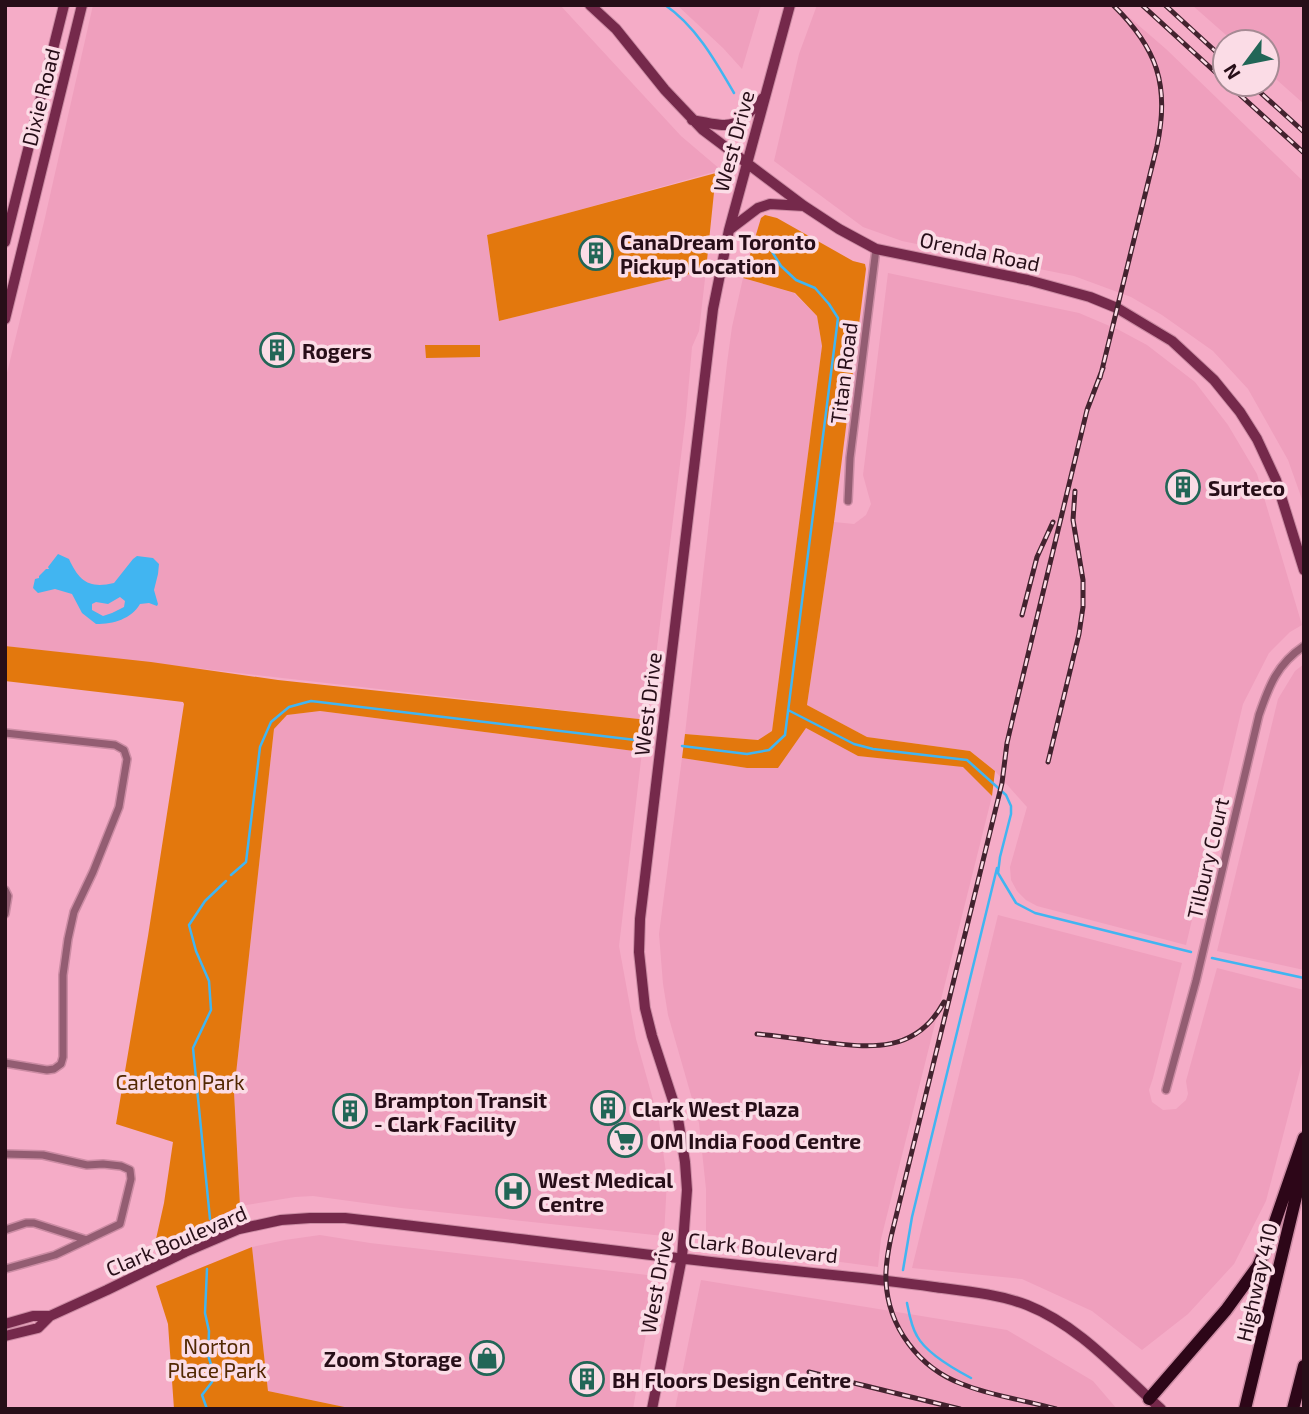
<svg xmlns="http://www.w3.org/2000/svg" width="1309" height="1414" font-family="'Exo 2',sans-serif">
  <rect width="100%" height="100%" fill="#f5acc7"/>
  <path fill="#ef9fbd" d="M93,5H560L681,136L721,170L487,236L499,321L706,270L699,331L692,347L686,416L648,720L5,646V381L44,222Z
    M677,5H761L742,69L723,48Z
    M817,5H1115L1166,49L1304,182V505L1288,460L1248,389L1213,351L1162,315L1131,297L1074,276L902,241L863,227L774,161L799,54Z
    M1192,5H1304V104L1267,71V42H1234Z
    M888,273L1079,313L1119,330L1147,345L1195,382L1228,425L1257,474L1302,625L1290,632L1269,653L1243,704L1186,945L1037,906L1026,900L1017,891L1011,880L1010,867L1027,807L995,771L970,751L867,737L807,705L834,522L854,524L866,515L871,504L863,475Z
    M743,278L794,293L817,316L822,346L772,731L758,740L685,734L727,363L732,327Z
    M1304,664V970L1217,951L1278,699L1295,671Z
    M320,711L642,752L619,946L636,1039L659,1121L667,1180L664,1236L401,1208L313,1196L295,1197L240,1206L234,1092L274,729L287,715Z
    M806,728L858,756L963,766L992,796L881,1239L878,1267L706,1244V1189L699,1123L668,1015L663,984L659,934L682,758L747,768Z
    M998,915L1182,963L1153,1078L1149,1090L1152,1102L1163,1110L1176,1109L1186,1100L1188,1094L1186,1081L1217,968L1304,990V1055L1266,1201L1234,1264L1188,1314L1142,1350L1092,1311L1022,1279L912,1268Z
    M320,1235L370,1243L656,1276L633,1409H354L268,1391L252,1247L285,1240Z
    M701,1280L1007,1330L1093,1381L1117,1409H675Z"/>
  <path fill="#e3780d" d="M716,173L706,270L499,321L487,235Z
    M765,215L777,218L853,261L865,264L866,269L834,522L807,705L867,737L970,751L995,771L992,796L963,767L858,756L806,728L778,768H747L682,758L685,734L758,740L772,731L822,346L817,316L795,293L743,278L761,218Z
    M425,345H480V357L426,358Z
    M5,646L151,662L278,680L648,720L642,752L320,711L287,715L274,729L234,1092L240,1206L154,1248L164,1203L173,1142L116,1124L148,936L184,704L183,702L5,681Z
    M252,1247L268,1391L354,1409H174L168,1324L156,1286Z"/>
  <path fill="#41b5f1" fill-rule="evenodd" d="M58,554L69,559C79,581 89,589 114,583L133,559L137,556L153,558L159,564L158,574L154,590L158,604L157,606L149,603L140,604C131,619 114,624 96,624L82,613L72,594L55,589L38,593L33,588L35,579L39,578V576L46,569H49L48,567ZM120,597L125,601L124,607L112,613L103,616L92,610V604L96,602L108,604Z"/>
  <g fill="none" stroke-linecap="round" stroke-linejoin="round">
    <path stroke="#41b5f1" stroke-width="2.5" d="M665,5C696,26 716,62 734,93
      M788,710L854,744L873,749L967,760L1006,795L1011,806V814L1000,857L998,873L1016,903L1035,913L1191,952
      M682,746L747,754L769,750L785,735L838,318L829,304L815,288L796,280L781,266L771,250
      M231,875L246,862L260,747L271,722L289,707L311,701L644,741
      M1212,958L1304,978
      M210,1219L193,1048L211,1010L209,981L196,951L189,925L205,901L226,881
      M207,1269L205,1313L209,1331L208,1355L214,1374L212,1382L202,1395L207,1409
      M903,1270L912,1217L997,868
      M907,1303C909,1313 911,1326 917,1336C926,1353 954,1369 971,1378"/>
    <g stroke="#cc8ca4" stroke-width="10">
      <path id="street" d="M848,501L850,458L876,249
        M5,733L115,745L124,750L127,759L119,807L93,872L74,912L68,939L63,975V1057L61,1064L54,1069L47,1070L5,1063
        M5,890L8,896L5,914
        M1166,1090L1196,981L1259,715C1269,686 1277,664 1304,646
        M5,1154L43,1155L87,1165L103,1164L121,1166L130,1170L131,1179L120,1224L55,1255L5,1269
        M5,1230L26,1223H34L87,1240"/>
    </g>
    <g stroke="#cc8ca4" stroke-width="12">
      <path id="secondary" d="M590,5L616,29L665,90L703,130L804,206L839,229L876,249L1028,280L1090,297L1117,308L1172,341L1214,380L1240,412L1257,439L1276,480L1304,570
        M692,120C734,128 734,130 763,98
        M729,230L758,208L770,204L804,206
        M5,242L64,5
        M5,319L82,5
        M5,1324L33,1316H50
        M5,1336L38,1328L50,1316L107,1290L185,1252L239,1229L281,1220L310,1218H345C485,1234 625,1253 766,1268C822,1274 878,1279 934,1287C965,1291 998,1294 1027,1305C1080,1326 1119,1372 1161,1409
        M652,1409L682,1257L687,1190L685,1162L677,1113L652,1036L645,1008L639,952L640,919L713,309L729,230L790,5"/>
    </g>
    <g stroke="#cc8ca4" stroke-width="15">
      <path id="highway" d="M1149,1399L1226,1310L1258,1266L1266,1248L1304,1138
        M1245,1409L1304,1163
        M1293,1409L1304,1366"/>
    </g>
    <use href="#street" stroke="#935d72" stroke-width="7"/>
    <use href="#secondary" stroke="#75294b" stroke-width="10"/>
    <use href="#highway" stroke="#2d0618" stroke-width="12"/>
    <g stroke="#43232f" stroke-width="5">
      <path id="rail" d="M1142,5L1225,81
        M1165,5L1225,60
        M1228,84L1304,153
        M1251,84L1304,132
        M1100,378L1157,146C1170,85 1157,48 1113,5
        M1022,615L1037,557L1053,522
        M1048,762L1079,634L1083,607V580L1073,520L1075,491
        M757,1034C778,1036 799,1039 821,1042C870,1048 916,1054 944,1002
        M809,1372L960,1409
        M1056,1409C1025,1400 992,1396 962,1384C919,1368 888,1327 886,1281C885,1266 888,1252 891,1237L1002,783L1007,743L1014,713L1087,410L1103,368"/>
    </g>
    <use href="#rail" stroke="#fbdce6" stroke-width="2.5" stroke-dasharray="8" stroke-linecap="butt"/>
  </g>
  <defs>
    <g id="building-ring" transform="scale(1.75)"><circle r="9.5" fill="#fbdce6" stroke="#226657" stroke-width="1.5"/><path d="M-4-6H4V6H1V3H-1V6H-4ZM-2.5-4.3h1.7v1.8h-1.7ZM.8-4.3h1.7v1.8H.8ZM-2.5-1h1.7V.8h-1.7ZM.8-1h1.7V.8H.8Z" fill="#226657"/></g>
    <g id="supermarket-ring" transform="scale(1.75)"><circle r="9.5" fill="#fbdce6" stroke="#226657" stroke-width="1.5"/><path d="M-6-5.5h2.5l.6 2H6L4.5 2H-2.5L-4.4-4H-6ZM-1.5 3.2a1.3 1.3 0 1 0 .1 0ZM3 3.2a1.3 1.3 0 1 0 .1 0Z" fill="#226657"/></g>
    <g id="hospital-ring" transform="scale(1.75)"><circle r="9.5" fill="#fbdce6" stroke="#226657" stroke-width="1.5"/><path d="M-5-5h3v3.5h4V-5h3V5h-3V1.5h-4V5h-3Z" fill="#226657"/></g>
    <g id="shop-ring" transform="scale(1.75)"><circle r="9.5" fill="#fbdce6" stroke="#226657" stroke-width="1.5"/><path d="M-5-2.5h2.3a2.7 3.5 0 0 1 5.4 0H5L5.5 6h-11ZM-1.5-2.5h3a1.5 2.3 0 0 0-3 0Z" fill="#226657"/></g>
  </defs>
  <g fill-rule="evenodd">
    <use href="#building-ring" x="596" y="253"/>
    <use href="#building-ring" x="277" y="350"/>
    <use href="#building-ring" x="1183" y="487"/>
    <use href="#building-ring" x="608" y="1108"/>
    <use href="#building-ring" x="350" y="1111"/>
    <use href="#supermarket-ring" x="625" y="1140"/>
    <use href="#hospital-ring" x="513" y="1191"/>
    <use href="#shop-ring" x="487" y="1358"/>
    <use href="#building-ring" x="587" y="1379"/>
  </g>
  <g text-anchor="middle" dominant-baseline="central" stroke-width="7" stroke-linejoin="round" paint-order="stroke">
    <g font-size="21" fill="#270e18" stroke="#fbdce6">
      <text transform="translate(40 97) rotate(-76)">Dixie Road</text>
      <text transform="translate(733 141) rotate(-75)">West Drive</text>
      <text transform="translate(980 251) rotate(12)">Orenda Road</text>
      <text transform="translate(843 373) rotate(-83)">Titan Road</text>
      <text transform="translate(647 704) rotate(-83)">West Drive</text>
      <text transform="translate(1207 858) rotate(-77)">Tilbury Court</text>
      <text transform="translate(176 1240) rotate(-23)">Clark Boulevard</text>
      <text transform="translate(763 1247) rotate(6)">Clark Boulevard</text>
      <text transform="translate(656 1282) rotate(-80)">West Drive</text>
      <text transform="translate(1256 1282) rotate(-77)">Highway 410</text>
    </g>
    <g font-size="21" font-weight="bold" fill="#270e18" stroke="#fbdce6" text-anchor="start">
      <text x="620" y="241">CanaDream Toronto<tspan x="620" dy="24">Pickup Location</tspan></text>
      <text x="302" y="350">Rogers</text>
      <text x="1208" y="487">Surteco</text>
      <text x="374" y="1099">Brampton Transit<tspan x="374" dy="24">- Clark Facility</tspan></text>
      <text x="632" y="1108">Clark West Plaza</text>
      <text x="650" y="1140">OM India Food Centre</text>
      <text x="538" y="1179">West Medical<tspan x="538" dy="24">Centre</tspan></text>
      <text x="462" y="1358" text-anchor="end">Zoom Storage</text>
      <text x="612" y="1379">BH Floors Design Centre</text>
    </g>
    <g font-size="21" fill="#522802" stroke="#fbdce6">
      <text x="180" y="1081">Carleton Park</text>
      <text x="217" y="1345">Norton<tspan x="217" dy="24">Place Park</tspan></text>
    </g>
  </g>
  <rect width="1309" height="1414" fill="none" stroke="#270e18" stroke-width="14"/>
  <g transform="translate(1246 63) rotate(238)"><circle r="33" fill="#fbdce6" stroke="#a68a94" stroke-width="2"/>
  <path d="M0-5L12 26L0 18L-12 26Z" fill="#226657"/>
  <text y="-10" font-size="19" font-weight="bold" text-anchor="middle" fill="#270e18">N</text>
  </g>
</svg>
